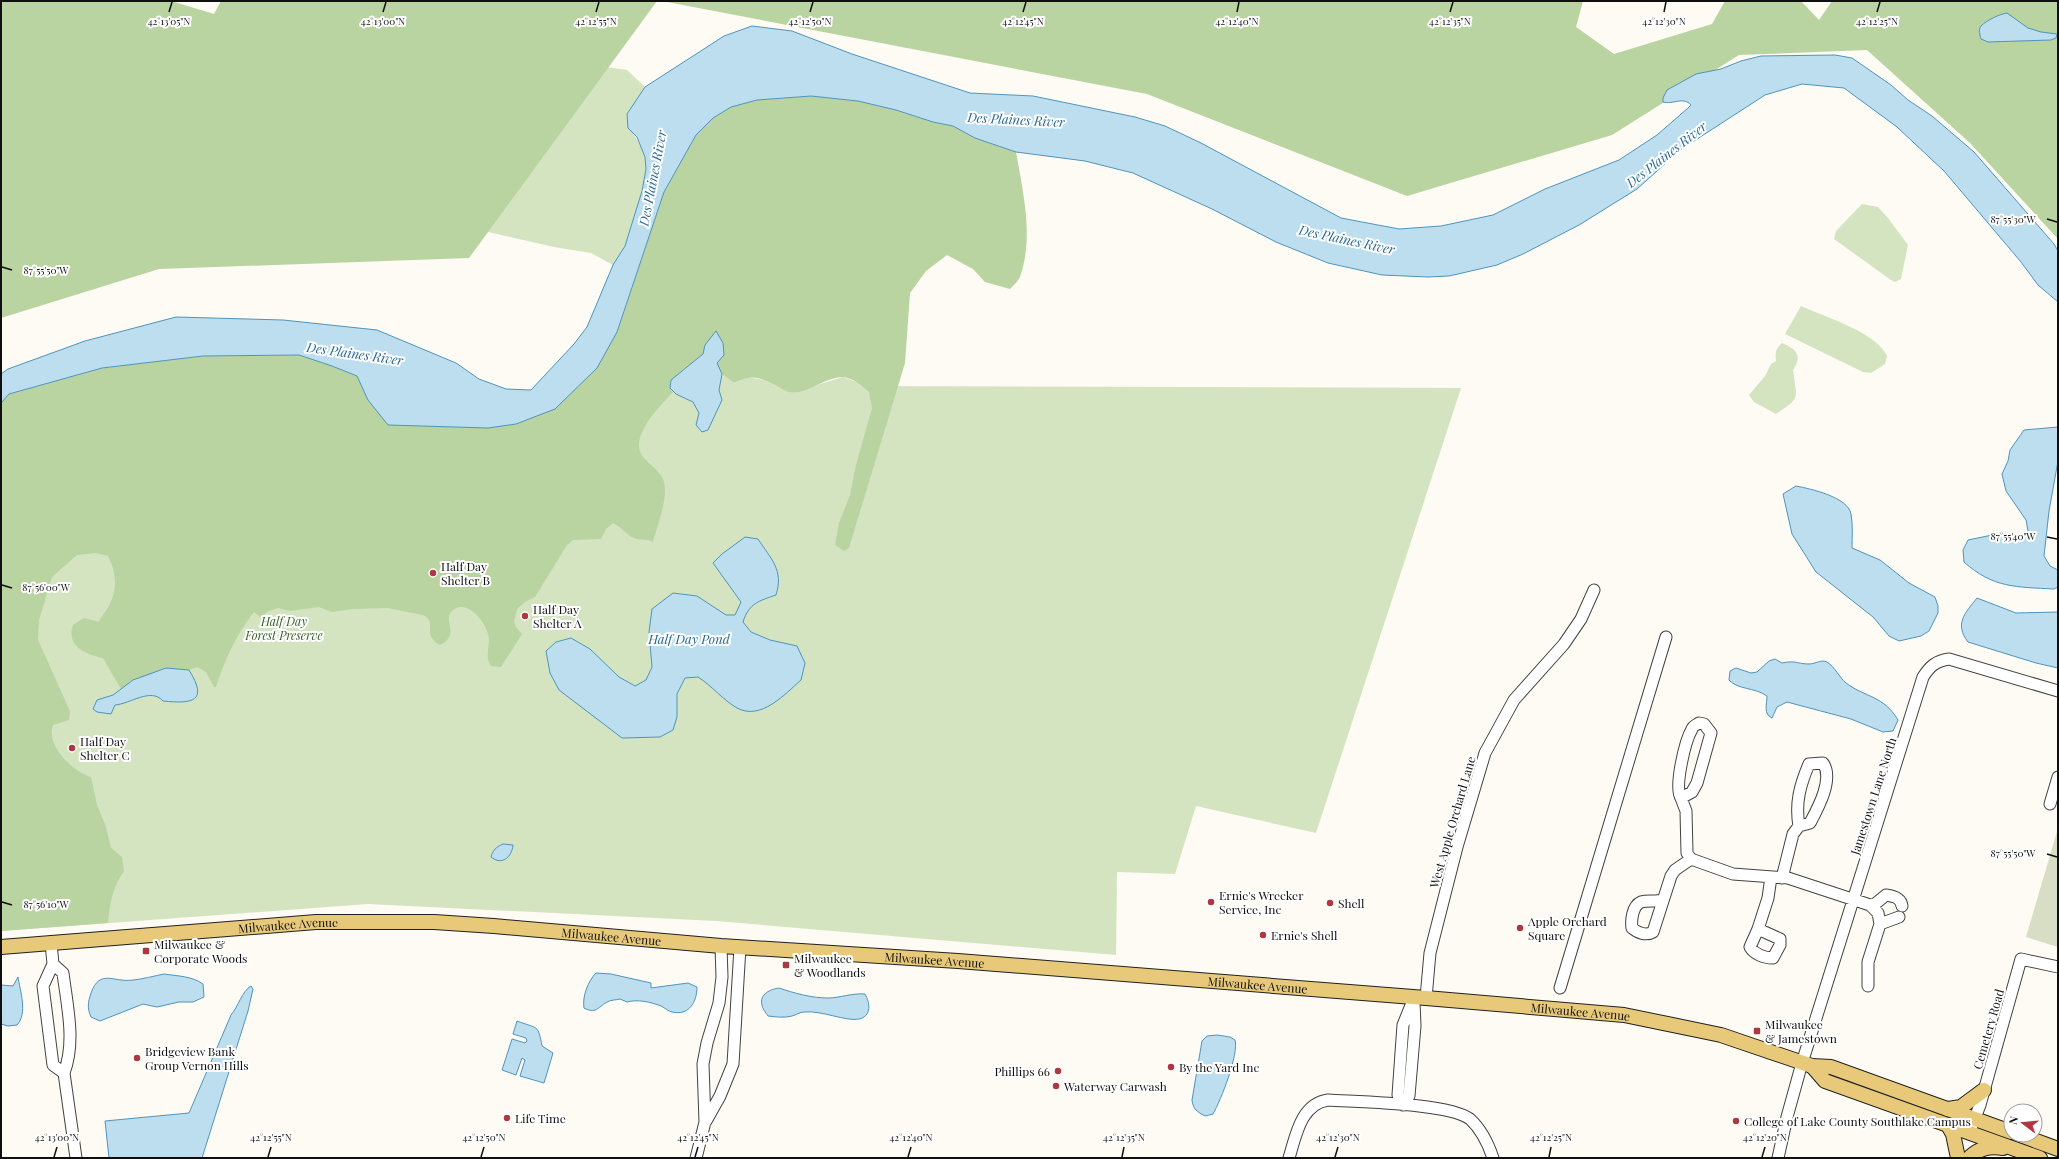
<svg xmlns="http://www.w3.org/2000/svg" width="2059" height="1159" font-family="'Playfair Display',serif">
  <rect width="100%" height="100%" fill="#fdfbf3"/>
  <path fill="#d4e4c0" d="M599,66L627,70L645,87L627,114L628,128C638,138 647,154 646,169C645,185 631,232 625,247C621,253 617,259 613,265L591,253L554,247L471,228Z
    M1862,204L1878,207L1888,218L1908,245L1901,279L1895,282L1891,280L1834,239L1836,231Z
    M1801,306C1825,317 1876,332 1887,356L1885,364L1871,373L1863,372L1785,334Z
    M1782,343C1796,349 1803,355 1793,370C1797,400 1801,397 1776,414L1754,402L1749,395L1765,376L1771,364L1776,361C1775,352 1776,348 1782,343Z
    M722,374L734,383L748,377L764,380L777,386H814L843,377L856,382L861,386L1461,388L1316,833L1196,806L1175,874L1117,872L1116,955L716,921L368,904L1,931V383L503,406L720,386Z"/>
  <path fill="#b9d3a1" d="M1,1H171L214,14L221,1H657L469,258L159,269L1,318Z
    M662,1H1583L1576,27L1614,54L1712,24L1725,1H1801L1819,20L1832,1H2058V239L1970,143L1867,50L1739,55L1612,135L1407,196L1147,94Z
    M811,96L858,101L896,110L933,122L953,126L975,138L1016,152C1023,192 1034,237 1020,277C1018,281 1013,286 1010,289L985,282L973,269L947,255L926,271L910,293L905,363L849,548L844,551L835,545L839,523L850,495L856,465L872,408L869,392C862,386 853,378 843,377C824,377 808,395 789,392C785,391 781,388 777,386C758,377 754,374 734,383L722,374L705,345L703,354L671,380L670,388L673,392C661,405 631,434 641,454C646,463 659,469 663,479C670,495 657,525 653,542C646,538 640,541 634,538C627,535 621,527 613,523L606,529L601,539L573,540L567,545L535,597L525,602L517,609L514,621L516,627L522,634L501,667L491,666C485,658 489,648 489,639C488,624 467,597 452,611C442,621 461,635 440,645C420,634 439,623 423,615L387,608L353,609L332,612L319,607L290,611L278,608L269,611L260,617L254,612C236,635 225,659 216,687H214L206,672L197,667L189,670L166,668L133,680L121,689L103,658C85,654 66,646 73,625L84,618L99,622C101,616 104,614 107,609C118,592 117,573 108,556L96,553L77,555L52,577L39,620L38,640L70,711L69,720L53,725C45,745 73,772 91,777L97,805L106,827L111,848L122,857L124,871C112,888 110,903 108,923L1,931V403L9,394L102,368L203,356L299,355L332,366L357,376L368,400L388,425L488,428L617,332L664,192L696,135L713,118L731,107L757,100Z"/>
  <path fill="#d7dec5" d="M2058,828V947L2026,937Z"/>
  <path fill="#bddeef" stroke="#4e94bd" d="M2007,13L2028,28L2041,32L2057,34L2056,38L2051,40L1988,42L1981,39C1980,35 1978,30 1981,26C1987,20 2000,14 2007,13Z
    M752,26L792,31L852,54L970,93L1033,96L1135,117L1165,126L1201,143L1341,218L1399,229L1441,226L1493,215L1545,189L1619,160L1657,135L1688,108L1691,105C1683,96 1673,105 1663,102V98L1667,90L1696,74L1721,69L1741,61L1761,56L1835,55L1852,58L1891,85L1908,100L1932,116L1974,152L2054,244L2058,251V302L2038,285L2021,262L1944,171L1897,127L1844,88L1802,84L1765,95L1674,154L1667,162L1637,189L1579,225L1523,254L1497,265L1449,276L1428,277L1382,275L1328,263L1276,242L1212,209L1133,173L1085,161L1016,152L975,138L953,126L933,122L896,110L858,101L811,96L757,100L731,107L713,118L696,135L664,192L617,332L597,368L555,409L516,424L488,428L388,425L368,400L357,376L332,366L299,355L203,356L102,368L9,394L1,403V374L8,369L85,341L176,317L283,320L377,330L456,363L479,379L506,389L531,390L574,344L587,327L613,265L625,246L642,191L646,169L645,157L637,137L628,128L627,114L645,87L724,36Z
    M716,331L723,343L724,355L717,363L722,374L719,390L722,400L708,430L702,432L696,425L699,413L693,402L676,394L670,388L671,380L703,354L705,345Z
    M2058,427V461L2049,511L2044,556L2050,566L2058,570V587L2054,589C2016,587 1993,588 1964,562L1963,550L1968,540L1997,534L2024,536L2028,531L2026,520L2006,491L2002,474L2008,461L2010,450L2024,430Z
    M1796,486C1811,489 1848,497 1851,514C1853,525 1852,537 1852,548L1880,560L1909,583L1935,597L1938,606V613L1929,631L1921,636L1899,641L1889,636L1873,617L1816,572L1792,534L1783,494Z
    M745,537L758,539C771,559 784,570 776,595C759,601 749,603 743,622L751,632L770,640L797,646L805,663L801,680C785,694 761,721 737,708C723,700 712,686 698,677L685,678L677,694V717L673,730L660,737L622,738L559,690L550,673L546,651L556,642L571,638L590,649L619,677L635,686L646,680L652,667L649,632L652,609L673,593L697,596L726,615H735L741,602L713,563L722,554Z
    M1977,598L2016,613L2058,612V668L2036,663L1968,642C1954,624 1965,613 1977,598Z
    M1775,659L1782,663C1796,660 1797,664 1809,664C1815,664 1822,659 1827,662C1835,667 1839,677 1846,683C1866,698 1883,695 1898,720L1893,731L1883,732L1851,719L1787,702L1777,707L1772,718C1763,714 1767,704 1767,696C1754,687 1738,690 1729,680L1730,671L1736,668L1751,673L1757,672L1769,661Z
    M166,668L189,670C209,702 192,704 163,701C151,687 130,704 115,705L111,714L97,712L93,709L97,700L113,695L133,680Z
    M503,844L513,845C512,857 502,866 491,857C493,850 496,847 503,844Z
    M596,973L611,974L651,983V988L688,983L697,987C697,1002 689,1016 672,1012C668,1011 665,1008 661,1006C651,1002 637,999 627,1002L620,999C616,1000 610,1000 607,1002C597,1008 596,1014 584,1008C582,997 588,981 596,973Z
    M164,974C177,976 192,976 203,984L204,997L193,1002H179L157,1007L143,1004L100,1021L91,1017C87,1008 88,1002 91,993C100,968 114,983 133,980C143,979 154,976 164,974Z
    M18,977C20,991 28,1013 17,1025L8,1026L1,1024V985L13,986Z
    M251,986L253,989L248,1011L202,1158H109L105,1121L189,1113L231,1015C238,1007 242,991 251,986Z
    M779,988C794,993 811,998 828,998C840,998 851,993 865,994C870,1003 872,1016 859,1019C847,1022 821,1010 804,1012C800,1012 796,1015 792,1016C784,1018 777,1017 768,1016C766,1013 762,1008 762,1005C759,994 771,989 779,988Z
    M517,1021C538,1029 538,1024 542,1046L553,1053L544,1083L520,1076L525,1060L522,1058L516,1075L502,1070L512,1039L525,1043L527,1041L526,1038L513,1034Z
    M1217,1035L1230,1037L1235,1040C1239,1054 1221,1100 1213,1114L1205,1116C1197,1112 1193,1109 1192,1100L1202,1041L1207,1036Z"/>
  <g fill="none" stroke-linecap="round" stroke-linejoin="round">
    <g stroke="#424242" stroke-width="13">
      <path id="minor" d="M1681,798C1674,787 1685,741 1692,729C1693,726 1696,725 1699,723L1704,724L1711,733L1697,783L1692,792L1681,798L1686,811L1687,853L1691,859
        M2050,804L2058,777
        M1691,859L1733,874L1788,878L1870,905L1875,904L1886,895C1894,896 1901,898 1902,906
        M1782,878L1793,834L1799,826L1810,823C1818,808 1834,779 1823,763L1809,764C1800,785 1795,803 1799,826
        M1663,900C1656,902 1647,900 1641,902C1632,906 1631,921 1632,928C1638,933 1646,936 1653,932L1671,876L1675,870L1691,859
        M1870,905L1878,913L1880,924
        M1758,929L1750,947C1754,954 1764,958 1773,958L1780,945V939L1758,929L1768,898L1771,877
        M51,943L53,964L43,986L53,1065L64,1073C76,1041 67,1006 63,973L53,964
        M1868,986V962L1880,924L1899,917
        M1560,988L1666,637
        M1426,998L1430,953L1457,847L1485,753L1514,700L1564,644L1581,619L1594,590
        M64,1073L76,1158
        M1403,1105L1398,1095L1403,1025L1414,998
        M1403,1105L1409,1096L1415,1026L1414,1002
        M706,1121L720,1096L733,1064L740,947
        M1969,1133L1980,1105L2021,959L2058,967
        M696,1158L705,1122L703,1064L707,1043L719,1003L722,977L721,946
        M1289,1158C1296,1135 1301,1104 1328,1100C1358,1102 1449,1103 1470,1119C1482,1130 1488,1143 1493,1158
        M1778,1158L1787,1117L1802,1063L1923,677C1930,666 1936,661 1949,659L2058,691"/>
    </g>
    <g stroke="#202020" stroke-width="16">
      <g id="major">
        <path id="s1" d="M1,947L316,922H434L494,926L721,946L958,961L1426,998L1624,1015L1721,1035L1812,1066L1831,1067L2011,1132"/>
        <path d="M1812,1066L1825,1081L2040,1158"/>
        <path d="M1948,1109L1961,1107L1984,1090"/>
        <path d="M1948,1125L1953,1134L1958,1158"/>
        <path d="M2020,1135L2058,1149"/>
        <path d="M1969,1158C1979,1148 1989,1146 2003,1148"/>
      </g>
    </g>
    <use href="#minor" stroke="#fff" stroke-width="11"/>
    <use href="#major" stroke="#e7c979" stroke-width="14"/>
  </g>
  <path fill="none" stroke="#0f0f0f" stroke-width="1.5" d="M169,12L172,2M383,12L386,2M596,12L599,2M810,12L813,2M1023,12L1026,2M1237,12L1239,2M1450,12L1453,2M1664,12L1666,2M1877,12L1880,2M2047,219L2057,222M2,267L12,270M2047,537L2057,539M2,585L12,588M2047,854L2057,857M2,902L12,905M54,1157L57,1147M268,1157L271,1147M481,1157L484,1147M695,1157L698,1147M908,1157L911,1147M1122,1157L1124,1147M1335,1157L1338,1147M1549,1157L1551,1147M1762,1157L1765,1147"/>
  <g fill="#ae3842" stroke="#fff" stroke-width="1.5">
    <circle cx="433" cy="573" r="4"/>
    <circle cx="525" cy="616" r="4"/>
    <circle cx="72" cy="748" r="4"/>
    <circle cx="1211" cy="902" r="4"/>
    <circle cx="1330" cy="903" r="4"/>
    <circle cx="1520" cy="928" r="4"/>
    <circle cx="1263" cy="935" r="4"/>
    <rect x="142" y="947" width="8" height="8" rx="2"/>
    <rect x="782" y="961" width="8" height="8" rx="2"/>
    <rect x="1753" y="1027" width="8" height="8" rx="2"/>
    <circle cx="137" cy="1058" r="4"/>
    <circle cx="1171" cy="1067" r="4"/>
    <circle cx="1058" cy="1071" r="4"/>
    <circle cx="1056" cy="1086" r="4"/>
    <circle cx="507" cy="1118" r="4"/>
    <circle cx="1736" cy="1121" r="4"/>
  </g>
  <g text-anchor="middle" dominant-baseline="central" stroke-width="4" stroke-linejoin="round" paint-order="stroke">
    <g font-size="12" fill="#0f0f0f" stroke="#fff" text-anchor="start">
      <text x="441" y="566">Half Day<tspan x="441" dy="14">Shelter B</tspan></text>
      <text x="533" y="609">Half Day<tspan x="533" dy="14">Shelter A</tspan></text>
      <text x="80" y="741">Half Day<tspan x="80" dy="14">Shelter C</tspan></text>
      <text x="1219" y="895">Ernie's Wrecker<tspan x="1219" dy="14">Service, Inc</tspan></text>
      <text x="1338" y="903">Shell</text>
      <text x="1528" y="921">Apple Orchard<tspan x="1528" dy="14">Square</tspan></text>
      <text x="1271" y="935">Ernie's Shell</text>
      <text x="154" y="944">Milwaukee &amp;<tspan x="154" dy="14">Corporate Woods</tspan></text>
      <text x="794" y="958">Milwaukee<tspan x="794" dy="14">&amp; Woodlands</tspan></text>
      <text x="1765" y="1024">Milwaukee<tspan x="1765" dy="14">&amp; Jamestown</tspan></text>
      <text x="145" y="1051">Bridgeview Bank<tspan x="145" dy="14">Group Vernon Hills</tspan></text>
      <text x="1179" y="1067">By the Yard Inc</text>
      <text x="1050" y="1071" text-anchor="end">Phillips 66</text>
      <text x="1064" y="1086">Waterway Carwash</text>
      <text x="515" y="1118">Life Time</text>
      <text x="1744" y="1121">College of Lake County Southlake Campus</text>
    </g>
    <g font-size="12" font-style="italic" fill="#355f27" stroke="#fff">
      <text x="284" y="621">Half Day<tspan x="284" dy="14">Forest Preserve</tspan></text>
    </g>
    <g font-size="12" fill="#0f0f0f" stroke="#fff">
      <text transform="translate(1873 796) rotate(-72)">Jamestown Lane North</text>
      <text transform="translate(1452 822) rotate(-74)">West Apple Orchard Lane</text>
      <text stroke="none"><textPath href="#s1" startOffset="288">Milwaukee Avenue</textPath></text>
      <text stroke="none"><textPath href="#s1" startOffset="612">Milwaukee Avenue</textPath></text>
      <text stroke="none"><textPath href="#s1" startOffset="936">Milwaukee Avenue</textPath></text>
      <text stroke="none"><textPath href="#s1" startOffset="1260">Milwaukee Avenue</textPath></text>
      <text stroke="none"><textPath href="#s1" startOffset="1584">Milwaukee Avenue</textPath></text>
      <text transform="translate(1988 1029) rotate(-74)">Cemetery Road</text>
    </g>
    <g font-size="13" font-style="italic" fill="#276792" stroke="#fff">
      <text transform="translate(1016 119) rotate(3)">Des Plaines River</text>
      <text transform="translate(1666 154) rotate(-38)">Des Plaines River</text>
      <text transform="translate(652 178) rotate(-79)">Des Plaines River</text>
      <text transform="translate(1347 239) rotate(12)">Des Plaines River</text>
      <text transform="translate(355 353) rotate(8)">Des Plaines River</text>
      <text x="689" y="638">Half Day Pond</text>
    </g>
  </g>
  <g font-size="10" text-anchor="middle" fill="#0f0f0f" stroke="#fff" stroke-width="4" stroke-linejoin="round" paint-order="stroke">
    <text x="169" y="25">42°13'05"N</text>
    <text x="383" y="25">42°13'00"N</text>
    <text x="596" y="25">42°12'55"N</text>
    <text x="810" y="25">42°12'50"N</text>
    <text x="1023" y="25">42°12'45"N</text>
    <text x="1237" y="25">42°12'40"N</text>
    <text x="1450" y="25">42°12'35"N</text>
    <text x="1664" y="25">42°12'30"N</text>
    <text x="1877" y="25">42°12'25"N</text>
    <text x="2013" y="223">87°55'30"W</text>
    <text x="46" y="274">87°55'50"W</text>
    <text x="2013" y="540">87°55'40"W</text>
    <text x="46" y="591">87°56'00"W</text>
    <text x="2013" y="857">87°55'50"W</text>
    <text x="46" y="908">87°56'10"W</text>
    <text x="57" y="1141">42°13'00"N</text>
    <text x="271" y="1141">42°12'55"N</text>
    <text x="484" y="1141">42°12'50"N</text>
    <text x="698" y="1141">42°12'45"N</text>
    <text x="911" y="1141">42°12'40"N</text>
    <text x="1124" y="1141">42°12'35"N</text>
    <text x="1338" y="1141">42°12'30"N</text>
    <text x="1551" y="1141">42°12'25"N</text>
    <text x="1765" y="1141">42°12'20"N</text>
  </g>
  <rect width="2059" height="1159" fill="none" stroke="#0f0f0f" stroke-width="4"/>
  <g transform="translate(2023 1123) rotate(286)"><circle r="19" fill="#ffffff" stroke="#9f9f9f"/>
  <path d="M0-3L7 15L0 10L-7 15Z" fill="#ae3842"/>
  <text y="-6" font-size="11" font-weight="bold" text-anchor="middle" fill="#0f0f0f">N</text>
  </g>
</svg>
